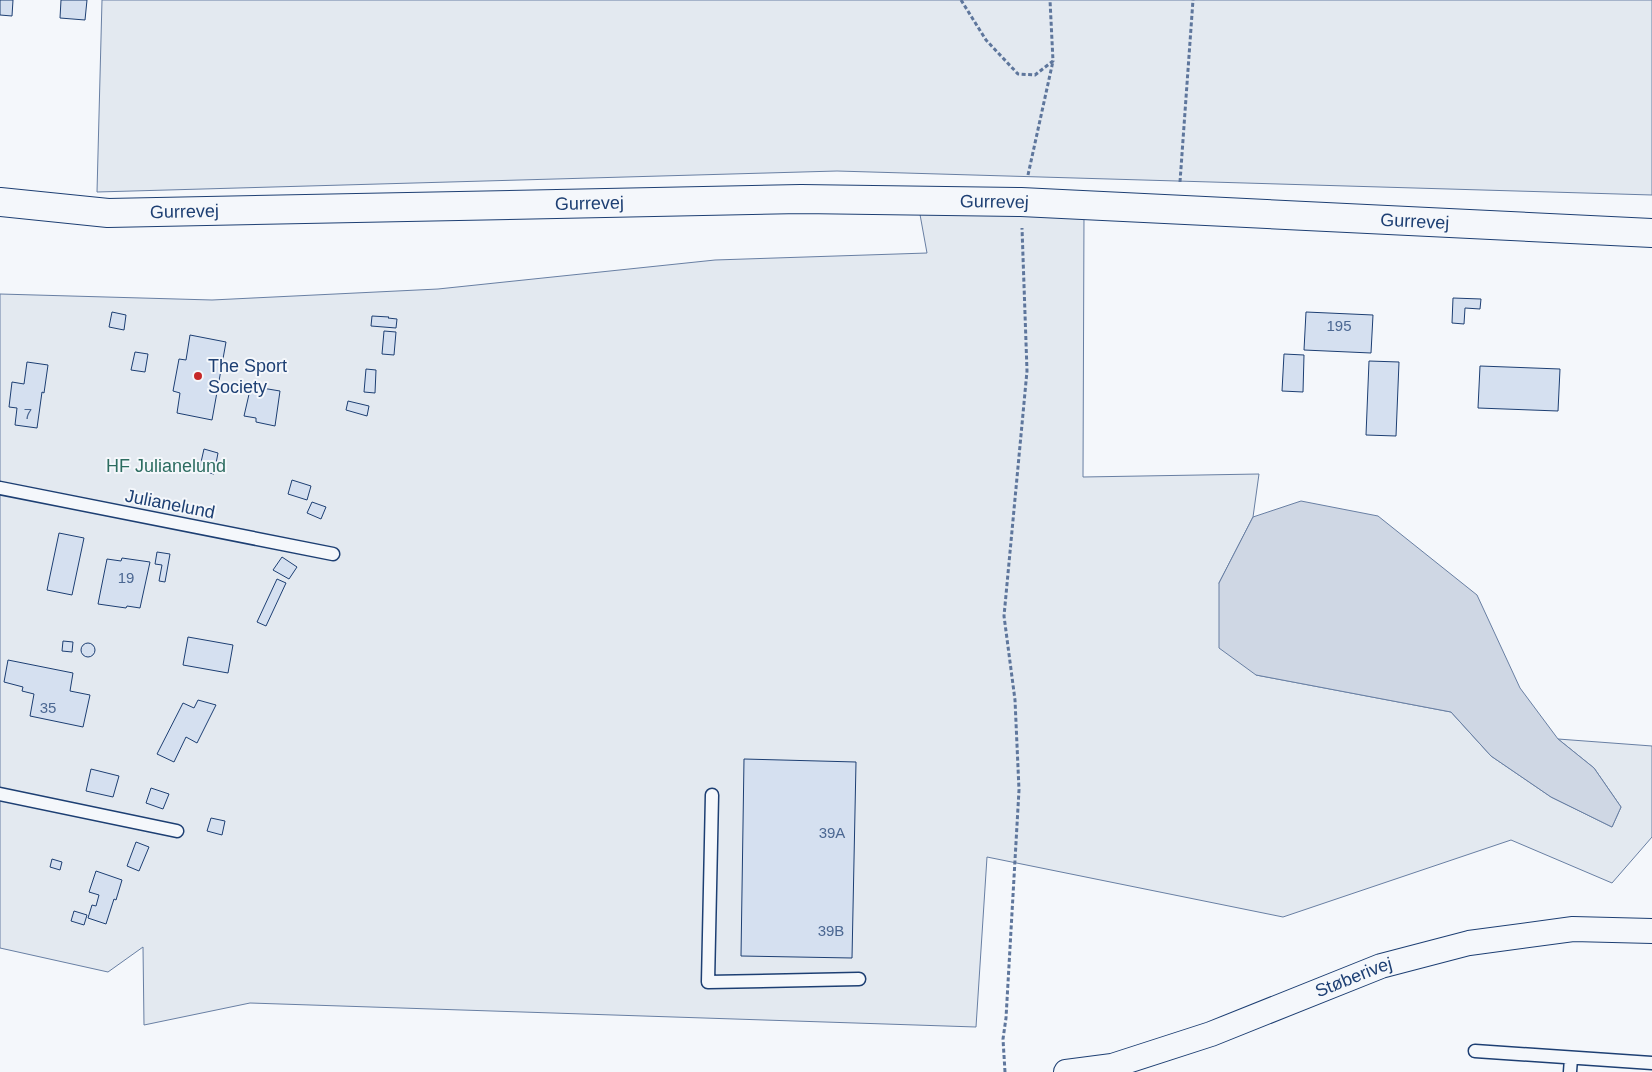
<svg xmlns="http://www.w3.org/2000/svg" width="1652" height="1072" font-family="Helvetica,sans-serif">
  <rect width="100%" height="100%" fill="#f4f7fb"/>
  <path fill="#e3e9f0" stroke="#687fa3" d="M102,0H1652V195L837,171L97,192Z
    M919,209L1084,214L1083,477L1259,474L1253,517L1219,583L1256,675L1451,712L1491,756L1551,797L1612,827L1621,807L1594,768L1558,739L1652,746V837L1612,883L1511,840L1283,917L987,857L976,1027L250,1003L144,1025L143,947L108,972L0,948V294L212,300L438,289L715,260L927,253Z"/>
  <path fill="#cfd7e4" stroke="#687fa3" d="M1301,501L1378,516L1477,595L1520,688L1558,739L1594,768L1621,807L1612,827L1551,797L1491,756L1451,712L1256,675L1219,648V583L1253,517Z"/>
  <path fill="#d5e0f0" stroke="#1d3f73" d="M0,0H13L12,16L0,15Z
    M61,0H87L85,20L60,18Z
    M1453,298L1481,299L1480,309L1465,308L1464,324L1452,323Z
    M112,312L126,315L124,330L109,327Z
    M1306,312L1373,315L1371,353L1304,350Z
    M372,316L389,317L388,318L397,319L396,328L371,326Z
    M384,331L396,332L394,355L382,354Z
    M190,335L226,342L212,420L177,413L180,393L173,391L179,359L186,360Z
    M135,352L148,354L145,372L131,370Z
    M1284,354L1304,355L1303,392L1282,391Z
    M1369,361L1399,362L1396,436L1366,435Z
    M27,362L48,365L44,393L42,392L37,428L15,425L17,408L9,407L12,382L24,384Z
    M1480,366L1560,369L1558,411L1478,408Z
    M366,369L376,370L375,393L364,392Z
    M262,388L280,391L275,426L256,422V418L244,416L250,390L261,392Z
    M348,401L369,406L367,416L346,410Z
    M204,449L218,453L214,474L199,471Z
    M292,480L311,486L307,500L288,494Z
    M312,502L326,507L321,519L307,513Z
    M59,533L84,538L72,595L47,590Z
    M157,552L170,554L165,582L159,581L162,565L155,564Z
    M282,557L297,567L289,579L273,570Z
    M122,558L150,562L140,608L127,606L126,608L98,604L107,559L121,561Z
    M277,579L286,583L266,626L257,622Z
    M188,637L233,645L228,673L183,665Z
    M63,641L73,642L72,652L62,651Z
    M81 650a7 7 0 1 1 14 0a7 7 0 1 1-14 0Z
    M8,660L73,673L70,691L90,695L83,727L30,716L34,694L22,691L23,687L4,682Z
    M198,700L216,705L197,743L186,737L174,762L157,754L183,703L194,708Z
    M744,759L856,762L852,958L741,956Z
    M91,769L119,776L113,797L86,791Z
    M151,788L169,794L163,809L146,803Z
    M211,818L225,821L222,835L207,831Z
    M136,842L149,847L139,871L127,866Z
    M52,859L62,862L60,870L50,867Z
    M96,871L122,880L116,900L114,899L106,924L88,918L92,905L96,906L99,895L89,892Z
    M74,911L87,915L84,925L71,921Z"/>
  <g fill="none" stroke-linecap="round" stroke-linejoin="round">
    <g stroke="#1d3f73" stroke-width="15">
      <path id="lane" d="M0,488L333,554
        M0,794L177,831
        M712,795L708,982L859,979
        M1475,1051L1652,1063
        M1570,1072L1571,1058"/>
    </g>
    <g stroke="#1d3f73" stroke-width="26">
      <g id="street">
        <path id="s1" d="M1066,1072L1112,1066L1211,1034L1381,966L1469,943L1573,929L1652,931"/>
      </g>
    </g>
    <g stroke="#1d3f73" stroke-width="30">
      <g id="secondary">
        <path id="s2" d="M0,202L108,213L801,199L1021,202L1652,233"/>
      </g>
    </g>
    <path stroke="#5e769c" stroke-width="3" stroke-dasharray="4 2.5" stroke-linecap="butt" d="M961,0L986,40L1018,74L1035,75L1053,61L1050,0
      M1028,175L1053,61
      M1180,182L1193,0
      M1005,1072L1003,1039L1006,1018L1019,790L1015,700L1004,616L1027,371L1022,228"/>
    <use href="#lane" stroke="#f4f7fb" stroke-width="12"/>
    <use href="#street" stroke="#f4f7fb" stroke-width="24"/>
    <use href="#secondary" stroke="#f4f7fb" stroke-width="28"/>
  </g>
  <circle fill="#c62828" stroke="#f4f7fb" stroke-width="2" cx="198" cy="376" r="5"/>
  <g text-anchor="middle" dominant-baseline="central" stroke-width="4" stroke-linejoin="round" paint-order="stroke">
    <g font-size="15" fill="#4b6792">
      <text x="1339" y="325">195</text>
      <text x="28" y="413">7</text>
      <text x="126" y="577">19</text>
      <text x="48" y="707">35</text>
      <text x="832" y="832">39A</text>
      <text x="831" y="930">39B</text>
    </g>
    <g font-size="18" fill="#1d3f73" stroke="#f4f7fb">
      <text stroke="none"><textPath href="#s2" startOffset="995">Gurrevej</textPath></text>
      <text stroke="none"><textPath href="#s2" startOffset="590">Gurrevej</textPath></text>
      <text stroke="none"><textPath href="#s2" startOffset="185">Gurrevej</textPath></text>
      <text stroke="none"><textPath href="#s2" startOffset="1416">Gurrevej</textPath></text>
      <text transform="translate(170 504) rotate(11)">Julianelund</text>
      <text stroke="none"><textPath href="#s1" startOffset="304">Støberivej</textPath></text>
    </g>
    <g font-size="18" fill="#1d3f73" stroke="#f4f7fb" text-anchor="start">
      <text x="208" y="366">The Sport<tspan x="208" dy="21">Society</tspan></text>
    </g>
    <g font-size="18" fill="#2c6c60" stroke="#f4f7fb">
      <text x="166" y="466">HF Julianelund</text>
    </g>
  </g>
</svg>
